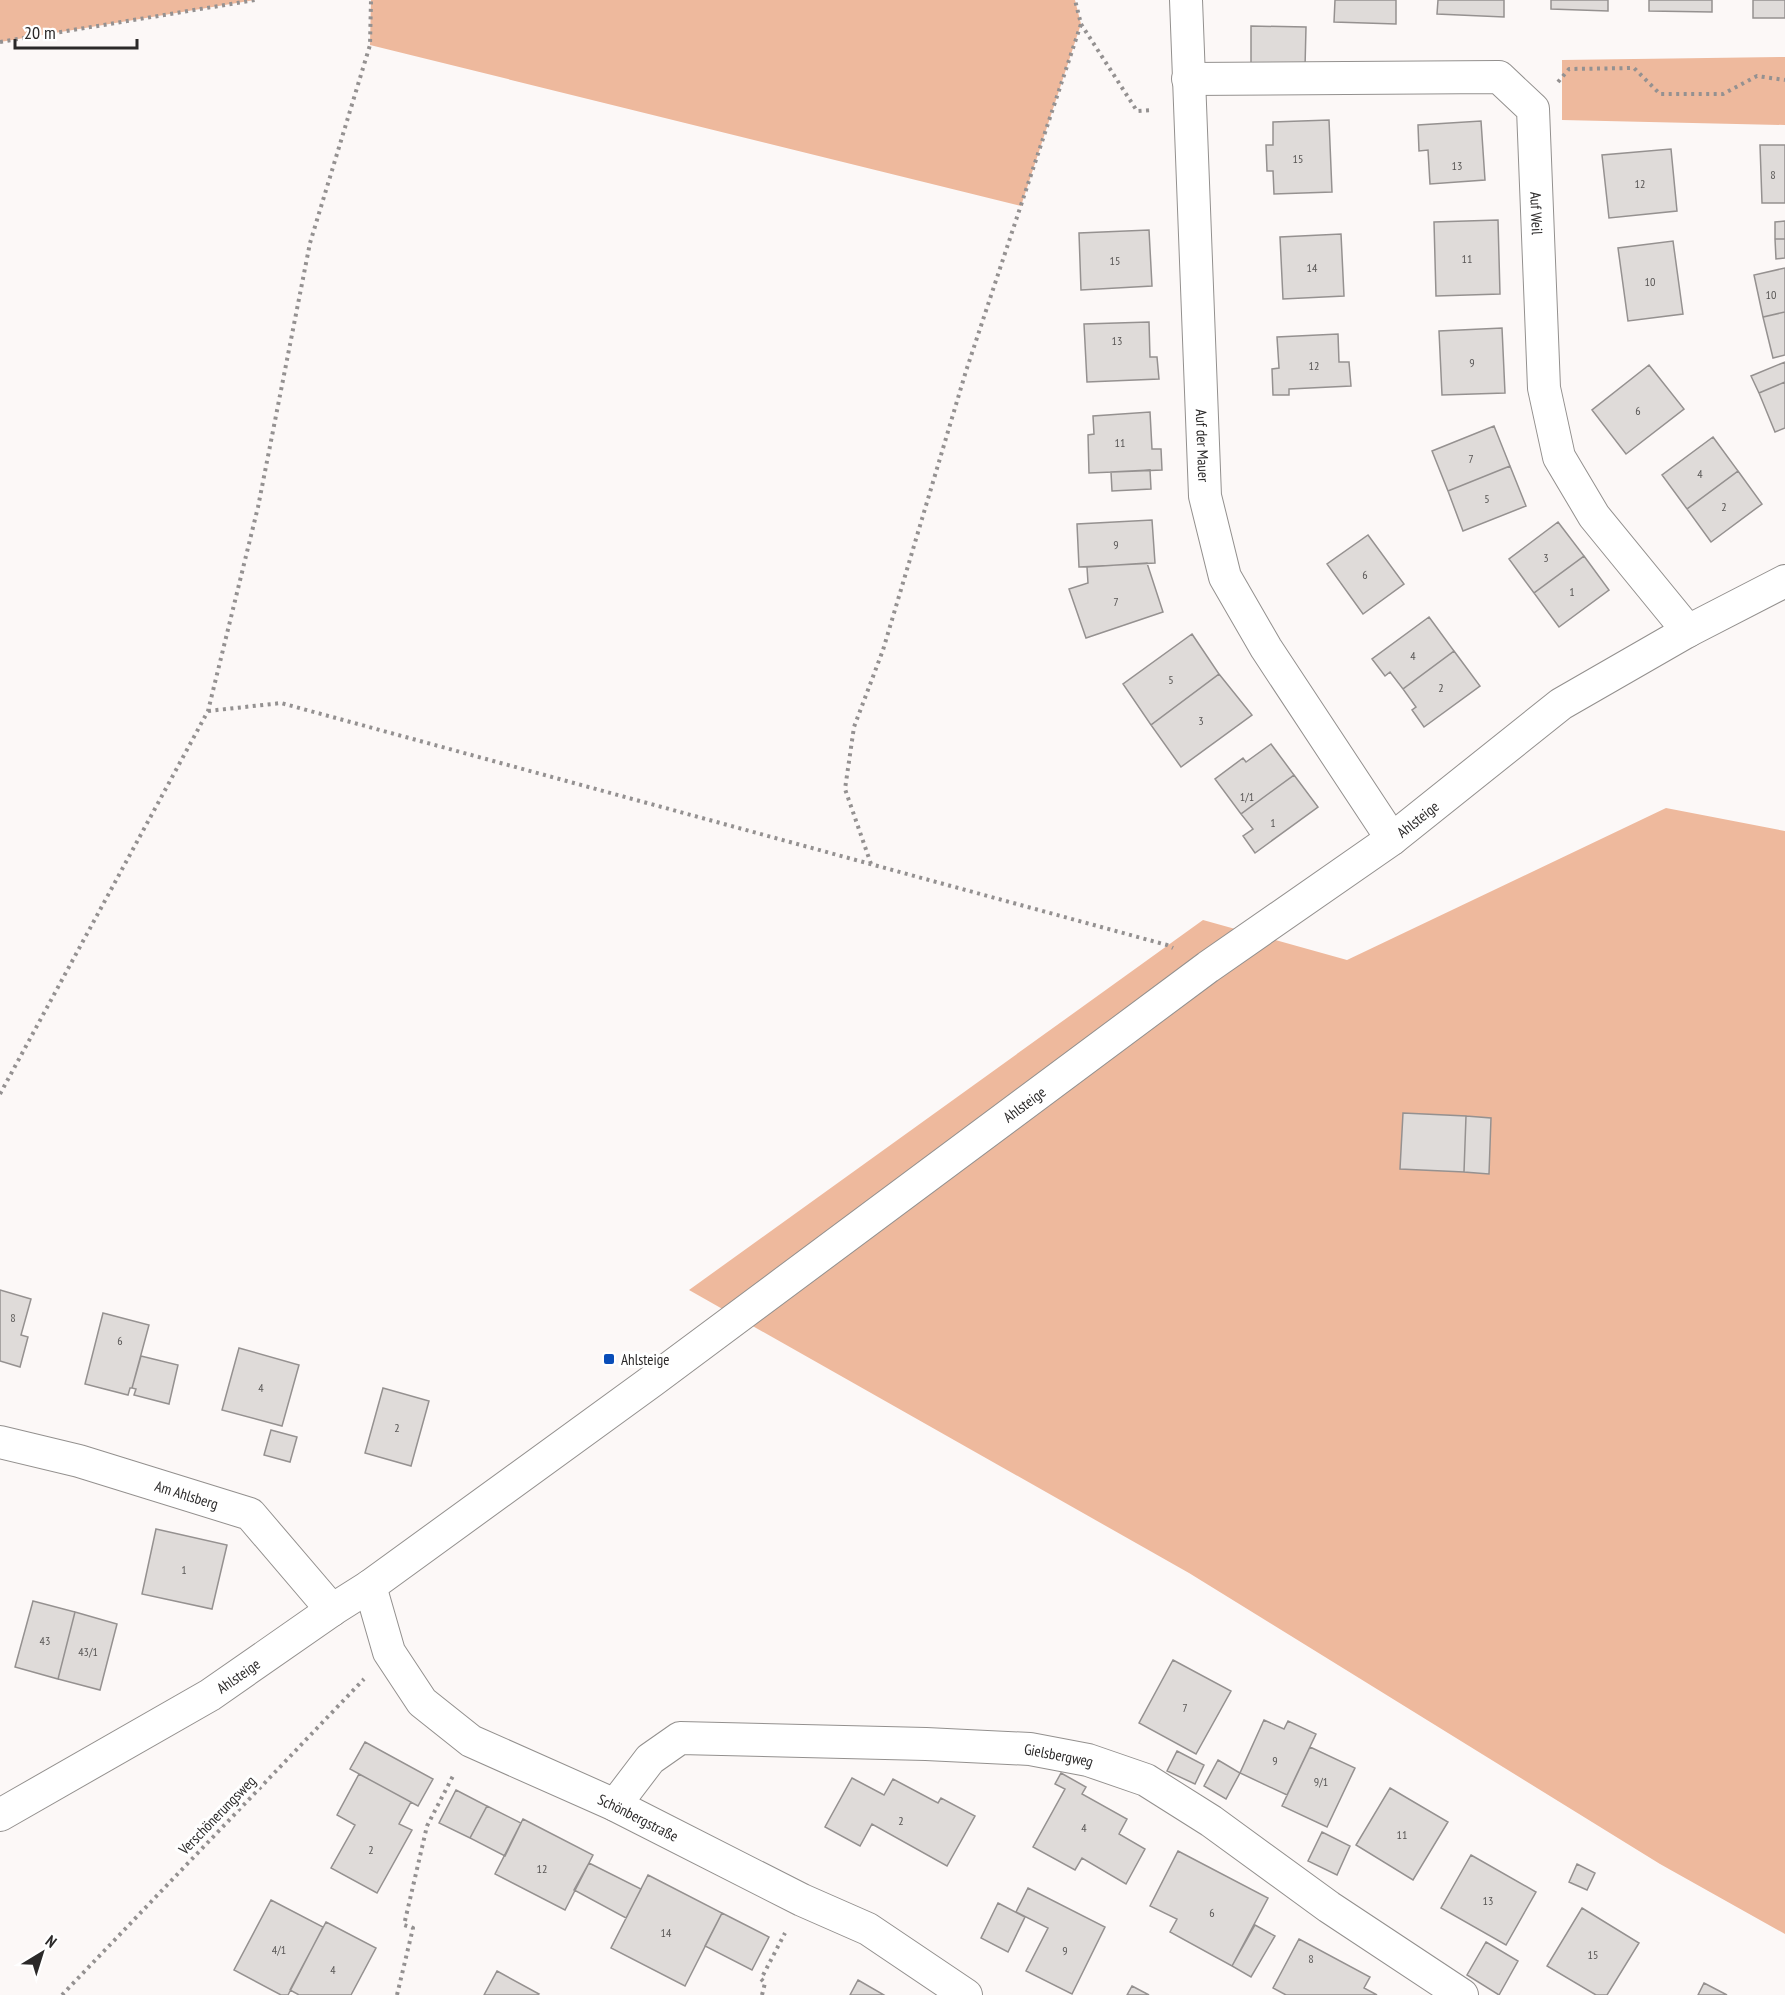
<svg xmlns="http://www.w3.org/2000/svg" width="1785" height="1995" font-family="'PT Sans Narrow',sans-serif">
  <rect width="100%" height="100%" fill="#fcf8f7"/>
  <path fill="#eeb99d" d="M0,0H255L0,42Z
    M371,0H1075L1081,24L1021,206L370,45Z
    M1785,57V125L1562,120V60Z
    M1666,808L1785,831V1934L1660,1864L1189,1573L689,1290L1203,920L1347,960Z"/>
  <path fill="#dfdbd9" stroke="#959190" stroke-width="1.5" d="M1335,0H1396V24L1334,22Z
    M1438,0H1504V17L1437,14Z
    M1551,0H1608V11L1551,9Z
    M1649,0H1712V12L1649,11Z
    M1753,0H1785V18H1753Z
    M1251,26L1306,27L1305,68L1251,67Z
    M1329,120L1332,192L1274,194L1273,171H1267L1266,145H1273V122Z
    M1481,121L1485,180L1430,184L1428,150L1419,151L1418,125Z
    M1760,145H1785V203H1762Z
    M1671,149L1677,211L1609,218L1602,155Z
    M1498,220L1500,294L1436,296L1434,222Z
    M1785,221V239H1775V222Z
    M1149,230L1152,286L1081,290L1079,233Z
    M1341,234L1344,296L1283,299L1280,237Z
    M1775,239H1785V258L1776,259Z
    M1673,241L1683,314L1628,321L1618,248Z
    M1785,268V312L1763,317L1754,275Z
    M1785,312V355L1773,358L1763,317Z
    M1149,322L1150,357H1157L1159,379L1087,382L1084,324Z
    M1502,328L1505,393L1442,395L1439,331Z
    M1338,334L1339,362H1349L1351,386L1289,389V395H1273L1272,369L1279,368L1277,337Z
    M1785,362V382L1759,393L1751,376Z
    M1649,365L1684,409L1626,454L1592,410Z
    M1785,382V428L1775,432L1759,393Z
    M1150,412L1152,449H1161L1162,470L1089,473L1088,435L1094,434L1093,416Z
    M1494,426L1510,466L1448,491L1432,451Z
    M1713,437L1738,471L1687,509L1662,475Z
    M1510,466L1526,506L1463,531L1448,491Z
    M1150,470L1151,489L1112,491L1111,472Z
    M1738,471L1762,504L1711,542L1687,509Z
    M1152,520L1155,563L1079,567L1077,524Z
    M1558,522L1584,556L1534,593L1509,559Z
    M1368,535L1404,584L1363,614L1327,564Z
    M1584,556L1609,590L1559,627L1534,593Z
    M1147,563L1163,612L1086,638L1069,589L1088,583L1087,567Z
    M1429,617L1454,651L1403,689L1390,672L1385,676L1372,659Z
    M1192,634L1219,674L1151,725L1123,684Z
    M1454,651L1480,686L1424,727L1412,710L1416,707L1403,689Z
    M1219,674L1252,715L1181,767L1151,725Z
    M1271,744L1294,775L1241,814L1215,779L1243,758L1246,762Z
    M1294,775L1318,807L1255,853L1243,836L1253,829L1241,814Z
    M1403,1113L1466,1116L1464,1172L1400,1169Z
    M1466,1116L1491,1118L1489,1174L1464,1172Z
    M0,1290L31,1299L21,1335L28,1337L20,1367L0,1361Z
    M103,1313L149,1325L132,1388H130L128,1395L85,1384Z
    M239,1348L299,1365L282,1426L222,1410Z
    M141,1356L178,1365L169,1404L134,1395L136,1389L132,1388Z
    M383,1388L429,1401L411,1466L365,1453Z
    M271,1430L297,1437L290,1462L264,1455Z
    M156,1529L227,1545L212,1609L142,1594Z
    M33,1601L75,1612L58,1679L15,1667Z
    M75,1612L117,1624L100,1690L58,1679Z
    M1173,1660L1231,1691L1196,1754L1139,1723Z
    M1264,1720L1284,1729L1288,1721L1316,1734L1287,1795L1240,1773Z
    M365,1742L433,1779L418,1806L350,1769Z
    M1310,1747L1355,1768L1327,1827L1282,1806Z
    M1177,1751L1204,1765L1195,1784L1167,1771Z
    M1218,1760L1240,1773L1226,1799L1204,1786Z
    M1061,1773L1086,1787L1082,1794L1127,1819L1119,1834L1145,1849L1126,1884L1082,1858L1075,1870L1033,1847L1065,1789L1055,1784Z
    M359,1774L411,1802L399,1824L412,1830L377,1893L331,1868L355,1825L337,1815Z
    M852,1778L884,1795L893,1779L938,1803L941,1798L975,1816L947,1866L872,1824L860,1846L825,1827Z
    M1390,1788L1448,1822L1413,1880L1356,1845Z
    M456,1790L487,1806L470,1838L439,1823Z
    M487,1806L521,1823L505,1856L470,1838Z
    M523,1819L593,1855L565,1910L495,1874Z
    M1322,1832L1350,1846L1337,1875L1308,1861Z
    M1178,1851L1268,1898L1232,1966L1170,1932L1177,1919L1150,1906Z
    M1471,1855L1536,1892L1506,1945L1441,1908Z
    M589,1863L641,1889L626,1918L574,1890Z
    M1577,1864L1595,1873L1587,1890L1569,1882Z
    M648,1875L722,1913L685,1986L611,1948Z
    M1028,1888L1105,1927L1072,1994L1026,1971L1048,1928L1016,1912Z
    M271,1900L323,1927L288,1995H281L234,1970Z
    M998,1903L1025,1917L1008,1952L981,1938Z
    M1582,1908L1639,1943L1607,1995H1596L1547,1966Z
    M722,1913L769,1937L752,1970L705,1946Z
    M326,1922L376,1948L351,1995H299L290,1990Z
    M1255,1925L1275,1936L1251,1977L1232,1966Z
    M1299,1939L1370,1977L1364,1988L1377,1995H1286L1273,1988Z
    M1486,1942L1518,1961L1499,1995L1467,1975Z
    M497,1971L539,1994L538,1995H484Z
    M858,1980L884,1995H850Z
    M1704,1983L1727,1995H1698Z
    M1132,1986L1149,1995H1127Z"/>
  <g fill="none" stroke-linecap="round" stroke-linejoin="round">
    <g stroke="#93908e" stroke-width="34">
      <g id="minor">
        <path id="s1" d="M1186,0L1205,496L1225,577L1266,648L1392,839"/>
        <path id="s2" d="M1188,79L1499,77L1533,109L1544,388L1559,457L1594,516L1688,631"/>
        <path id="s3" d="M0,1442L79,1461L250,1514L332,1610"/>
        <path id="s4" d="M370,1586L389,1652L422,1702L471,1741L615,1805L802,1900L868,1929L966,1995"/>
        <path id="s5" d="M615,1805L650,1759L680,1738L926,1744L1030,1749L1088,1760L1146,1780L1211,1821L1329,1907L1462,1995"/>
        <path id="s6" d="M0,1815L210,1695L332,1610L370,1586L652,1381L1208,967L1392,839L1561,704L1688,631L1785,581"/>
      </g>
    </g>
    <path stroke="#949191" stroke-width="4" stroke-dasharray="3 4.5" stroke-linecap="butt" d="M1081,24L1137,111L1153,110
      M0,42L255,0
      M1558,82L1569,69L1634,68L1660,94H1723L1757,76L1785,80
      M208,711L281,703L1167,945L1173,948
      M871,864L845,789L854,727L883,650L966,371L1081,24L1075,0
      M0,1094L208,711L258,507L310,243L370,45L371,0
      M62,1995L364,1679
      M397,1995L413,1928L404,1925L427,1826L454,1774
      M762,1995L765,1983L761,1979L785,1933"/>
    <use href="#minor" stroke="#fff" stroke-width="32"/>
  </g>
  <rect fill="#094db8" stroke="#fff" stroke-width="2" x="603" y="1353" width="12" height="12" rx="3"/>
  <g text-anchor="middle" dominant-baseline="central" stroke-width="6" stroke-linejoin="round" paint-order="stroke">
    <g font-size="12" fill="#585655">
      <text x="1298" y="158">15</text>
      <text x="1457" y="165">13</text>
      <text x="1773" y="174">8</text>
      <text x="1640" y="183">12</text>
      <text x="1467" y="258">11</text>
      <text x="1115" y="260">15</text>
      <text x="1312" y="267">14</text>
      <text x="1650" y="281">10</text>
      <text x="1771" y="294">10</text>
      <text x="1117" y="340">13</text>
      <text x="1472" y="362">9</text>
      <text x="1314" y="365">12</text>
      <text x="1638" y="410">6</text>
      <text x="1120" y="442">11</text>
      <text x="1471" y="458">7</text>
      <text x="1700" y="473">4</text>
      <text x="1487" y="498">5</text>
      <text x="1724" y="506">2</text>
      <text x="1116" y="544">9</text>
      <text x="1546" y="557">3</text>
      <text x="1365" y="574">6</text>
      <text x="1572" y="591">1</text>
      <text x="1116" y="601">7</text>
      <text x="1413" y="655">4</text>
      <text x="1171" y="679">5</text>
      <text x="1441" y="687">2</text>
      <text x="1201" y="720">3</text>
      <text x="1247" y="796">1/1</text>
      <text x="1273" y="822">1</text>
      <text x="13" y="1317">8</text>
      <text x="120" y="1340">6</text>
      <text x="261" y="1387">4</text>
      <text x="397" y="1427">2</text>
      <text x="184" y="1569">1</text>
      <text x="45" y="1640">43</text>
      <text x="88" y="1651">43/1</text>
      <text x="1185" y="1707">7</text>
      <text x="1275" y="1760">9</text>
      <text x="1321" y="1781">9/1</text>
      <text x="901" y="1820">2</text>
      <text x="1084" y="1827">4</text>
      <text x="1402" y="1834">11</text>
      <text x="371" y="1849">2</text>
      <text x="542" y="1868">12</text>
      <text x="1488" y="1900">13</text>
      <text x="1212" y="1912">6</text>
      <text x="666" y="1932">14</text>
      <text x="279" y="1949">4/1</text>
      <text x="1065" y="1950">9</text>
      <text x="1593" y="1954">15</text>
      <text x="1311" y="1958">8</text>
      <text x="333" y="1969">4</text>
    </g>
    <g font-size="15" fill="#2b2929" stroke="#fff">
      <text stroke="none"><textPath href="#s2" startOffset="462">Auf Weil</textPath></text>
      <text stroke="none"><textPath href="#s1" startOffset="446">Auf der Mauer</textPath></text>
      <text stroke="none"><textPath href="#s6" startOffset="1734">Ahlsteige</textPath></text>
      <text stroke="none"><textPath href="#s6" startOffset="1248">Ahlsteige</textPath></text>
      <text stroke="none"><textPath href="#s3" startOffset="194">Am Ahlsberg</textPath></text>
      <text stroke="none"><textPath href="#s6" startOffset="276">Ahlsteige</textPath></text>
      <text stroke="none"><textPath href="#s5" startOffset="474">Gielsbergweg</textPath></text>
      <text transform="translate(217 1815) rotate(-46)">Verschönerungsweg</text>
      <text stroke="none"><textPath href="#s4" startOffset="375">Schönbergstraße</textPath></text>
    </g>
    <g font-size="15" fill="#2b2929" stroke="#fff" text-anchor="start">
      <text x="621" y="1359">Ahlsteige</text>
    </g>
  </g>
  <g transform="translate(42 1953) rotate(38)" stroke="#ffffff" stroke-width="4.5" paint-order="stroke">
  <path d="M0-4.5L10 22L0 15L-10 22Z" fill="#2b2929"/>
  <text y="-9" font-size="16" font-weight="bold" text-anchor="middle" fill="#2b2929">N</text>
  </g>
  <path d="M15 39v9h122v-9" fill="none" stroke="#2b2929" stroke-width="3"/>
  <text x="24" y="39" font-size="18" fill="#2b2929" stroke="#ffffff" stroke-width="4.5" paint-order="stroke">20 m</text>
</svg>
